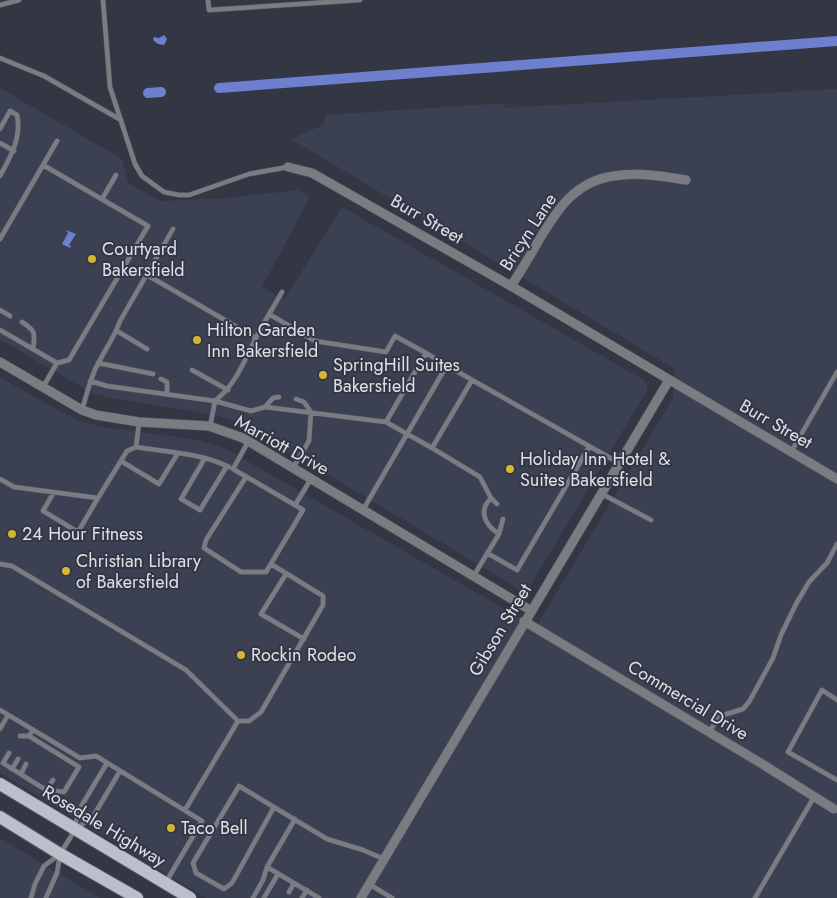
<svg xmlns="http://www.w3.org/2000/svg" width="837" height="898" font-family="Jost,sans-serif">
  <rect width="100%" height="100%" fill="#333744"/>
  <path fill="#3b4052" d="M0,88L122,159L128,183L159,201L227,198L297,190L310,197L262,287L284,300L342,207L644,380L647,385V390L530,586L519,589L250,428L229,419L212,414L115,399L92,393L0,339Z
    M837,89V898H206L0,773V377L57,410L77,420L103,427L198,440L226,449L536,627L673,398L675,369L291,139L325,124V115L506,103L503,108Z
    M0,838L83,888L100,898H0Z"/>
  <path fill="#6d7fcd" d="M164,35L167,39L164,45L158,44L153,40L154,37L159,38Z
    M66,230L76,234L69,245L71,246L70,248L62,244L68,233Z"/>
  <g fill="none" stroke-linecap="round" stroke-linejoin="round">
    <path stroke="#6d7fcd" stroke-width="10" d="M219,88L837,41
      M148,93L161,92"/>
    <g stroke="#525562" stroke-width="5.5">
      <path id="lane" d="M103,0L110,87L135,164L142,176L164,192L179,195H189L249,174L288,167
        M208,0L209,10L360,0
        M0,5L19,0
        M0,58L44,76L121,120
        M0,129L10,111L17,115C22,137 10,158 0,176
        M0,143L14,151
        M43,165L148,226L69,360L57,363
        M102,199L116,175
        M0,239L57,141
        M147,275L256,338
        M0,310L10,316
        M269,314L315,341L386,352L395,336L426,353L386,422L432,448
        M22,322C36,331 35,333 33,349
        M0,330L57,363L43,387
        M117,331L147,349
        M426,353L472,380
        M98,363L153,374
        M192,370L228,390
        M161,379L167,382V394
        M90,381L107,386L215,401L210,427
        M215,401L251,411L265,407L386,422
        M215,401C236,384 243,363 255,340C263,323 273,308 282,292
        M265,407L273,398L279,397
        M82,410C87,394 90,377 99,362C106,348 115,336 120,321L173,229
        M248,442L233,469L295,505
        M136,447C167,452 201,453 229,467
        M791,452L837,372
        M205,458L181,499L200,510L227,466
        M121,461L159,484L178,453
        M293,468L309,441L311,412L304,402L296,399
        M246,477L206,540L204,548L241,572H266L303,510L295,505L311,479
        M0,479L14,487L98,498L127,451L136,447L139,423
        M54,492L43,511L78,532L98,498
        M602,494L651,520
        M491,498L497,504
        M363,510L447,365
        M499,534L503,519
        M487,553L517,570L589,447
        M0,564L12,566L186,670L238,721L185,810
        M286,574L261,614L304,639
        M473,577L499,534C485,525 478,511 491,498L480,477L432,448L472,380L619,463
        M837,700L822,690L788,752L837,780
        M0,710L80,758L96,756L202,821L166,882
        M238,721H249L261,712L323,605V596L271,564
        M0,729L8,715
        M709,732L720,716L743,709L749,702L773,658L781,635L796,604L809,582L827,563L837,544
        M20,736H29
        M9,753L3,763L46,790L64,792L79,767L29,736L33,730
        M12,769L18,759
        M21,774L26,764
        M46,790L53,780
        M274,807L232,883L224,889L196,873L193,863L239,786L327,839L363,850L384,859
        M75,826L79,810L107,763
        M267,867L319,898
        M369,884L392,898
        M289,892L294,883
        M31,898L35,884L44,866L60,854L75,830L94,815L120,771
        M46,898L57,873L60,855
        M253,898L263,880L267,867L295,819
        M264,898L278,874
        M302,898L307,890
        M755,898L814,797"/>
    </g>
    <g stroke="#525562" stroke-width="10">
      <path id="street" d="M288,167L312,173L511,286L837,479
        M511,286C521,271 530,256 539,240C557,210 575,181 614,176C638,172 662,176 686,180
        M0,362L82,410L96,415L139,422L209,426L243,438L530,610
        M524,621L759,762L834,809
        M361,898L669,380"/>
    </g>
    <g stroke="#525562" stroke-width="14">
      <path id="primary" d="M0,784L190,898
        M0,817L60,854L137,898"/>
    </g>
    <use href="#lane" stroke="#7a7c82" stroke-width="4.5"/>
    <use href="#street" stroke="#7a7c82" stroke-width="9"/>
    <use href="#primary" stroke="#bbbfcc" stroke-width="12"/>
  </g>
  <g fill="#d8b434" stroke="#333744" stroke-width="2">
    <circle cx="92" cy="259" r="5"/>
    <circle cx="197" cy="340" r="5"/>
    <circle cx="323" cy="375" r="5"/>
    <circle cx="510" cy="469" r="5"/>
    <circle cx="12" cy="534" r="5"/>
    <circle cx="66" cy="571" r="5"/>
    <circle cx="241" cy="655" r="5"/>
    <circle cx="171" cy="828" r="5"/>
  </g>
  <g text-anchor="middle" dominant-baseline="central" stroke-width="4" stroke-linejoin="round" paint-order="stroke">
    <g font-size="18" fill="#dee0e9" stroke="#333744">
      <text transform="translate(427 219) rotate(30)">Burr Street</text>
      <text transform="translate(528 232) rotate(-57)">Bricyn Lane</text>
      <text transform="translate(776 424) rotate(30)">Burr Street</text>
      <text transform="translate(282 445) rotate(29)">Marriott Drive</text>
      <text transform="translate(500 630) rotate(-59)">Gibson Street</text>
      <text transform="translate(688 700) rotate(31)">Commercial Drive</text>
      <text transform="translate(104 826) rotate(31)">Rosedale Highway</text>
    </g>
    <g font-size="18" fill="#dee0e9" stroke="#333744" text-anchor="start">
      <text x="102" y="249">Courtyard<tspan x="102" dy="21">Bakersfield</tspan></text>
      <text x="207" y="330">Hilton Garden<tspan x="207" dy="21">Inn Bakersfield</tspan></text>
      <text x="333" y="365">SpringHill Suites<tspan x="333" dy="21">Bakersfield</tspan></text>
      <text x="520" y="459">Holiday Inn Hotel &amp;<tspan x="520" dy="21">Suites Bakersfield</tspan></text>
      <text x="22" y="534">24 Hour Fitness</text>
      <text x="76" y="561">Christian Library<tspan x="76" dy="21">of Bakersfield</tspan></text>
      <text x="251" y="655">Rockin Rodeo</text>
      <text x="181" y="828">Taco Bell</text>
    </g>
  </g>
</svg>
